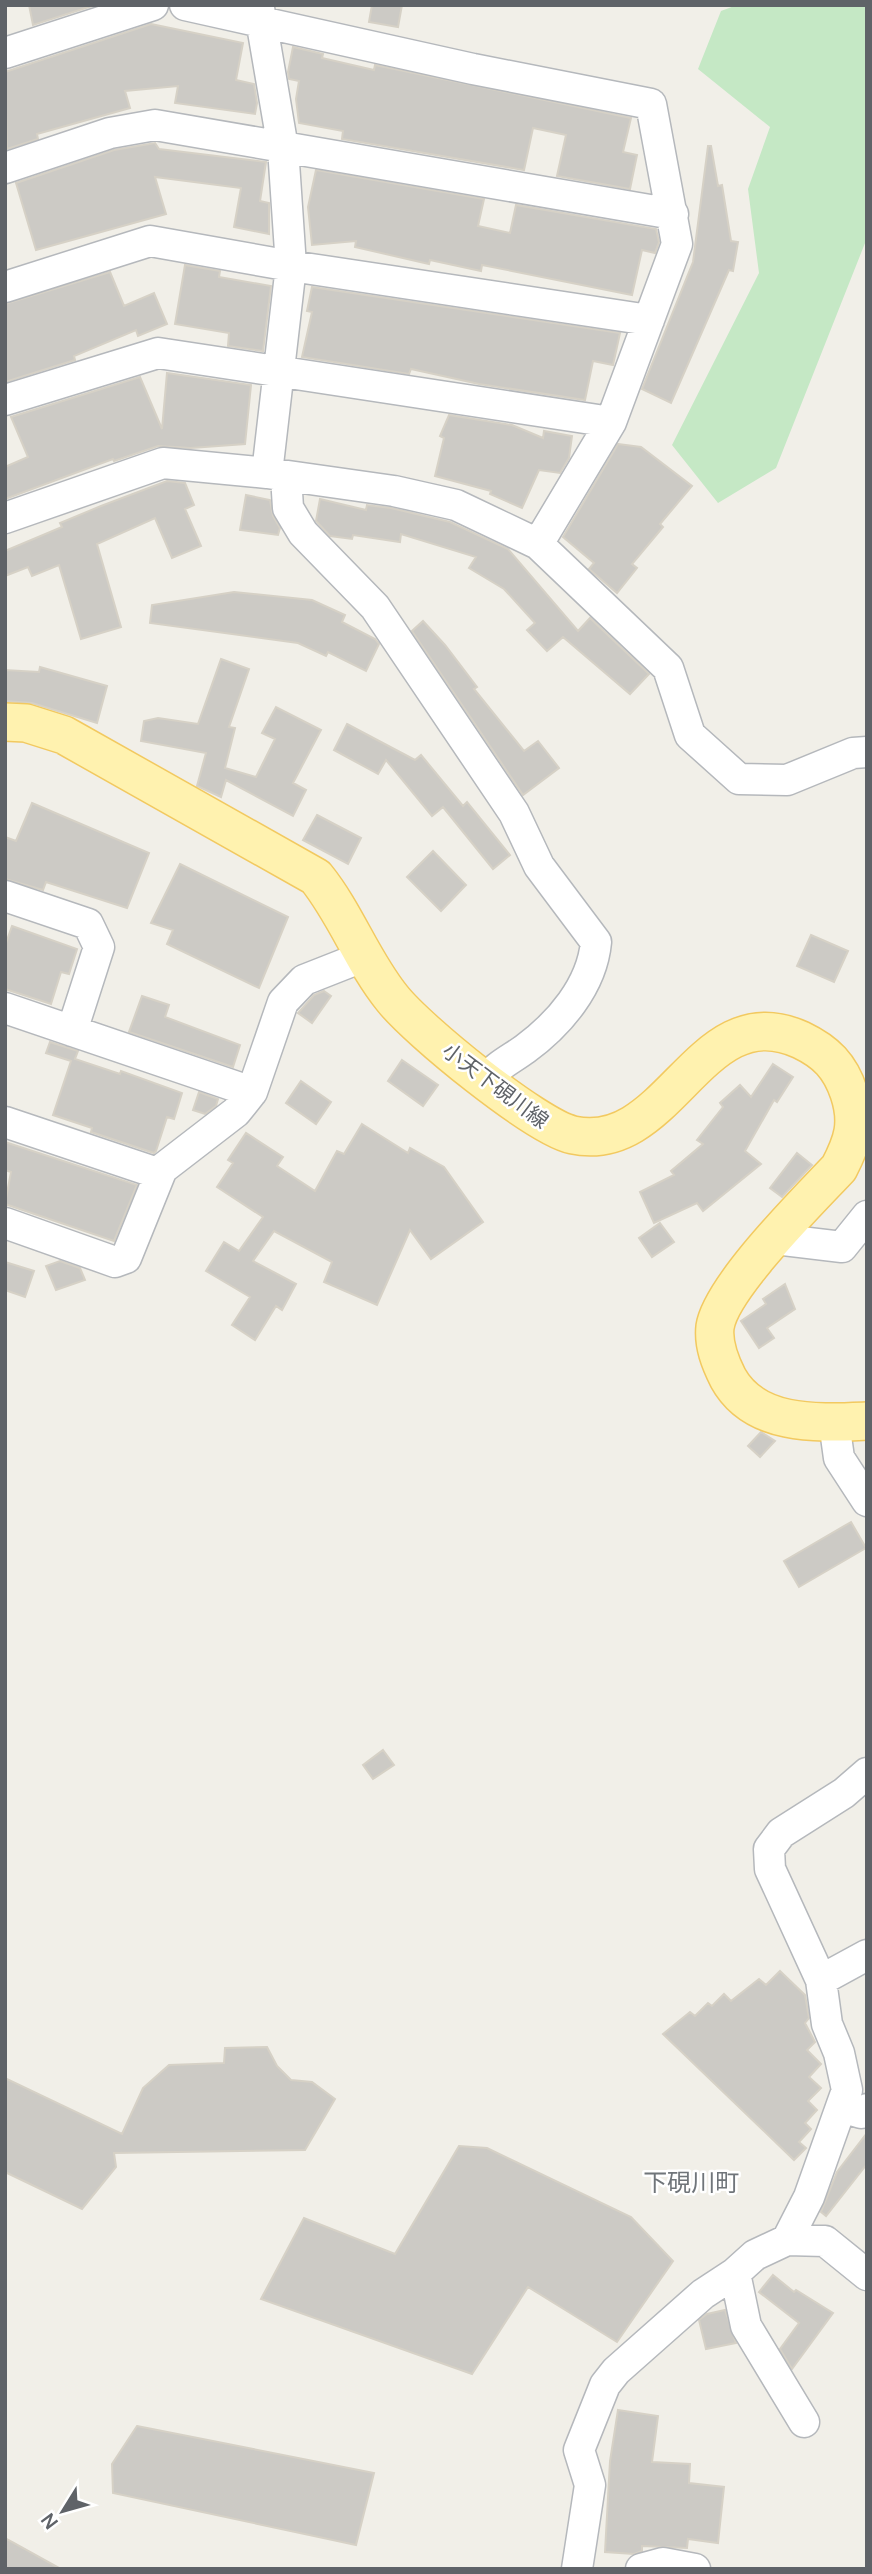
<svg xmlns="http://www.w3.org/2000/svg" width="872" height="2574" font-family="Manrope,'Noto Sans JP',sans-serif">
  <rect width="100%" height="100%" fill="#f1efe8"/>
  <path fill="#c5e8c5" d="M737,5H867V238L776,468L718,503L672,445L759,273L748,189L770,127L698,69L721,11Z"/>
  <path fill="#cccac5" stroke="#d6d1c6" stroke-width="2" d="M29,5H95L33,25Z
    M372,5H402L398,27L369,22Z
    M151,24L243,43L236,80L254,84L257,103L255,114L175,103L178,86L125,91L130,108L37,134L38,139L7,149L5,72Z
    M293,47L323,54L322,58L374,70L375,65L631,118L623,152L637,155L630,189L557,176L566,135L533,128L524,170L342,139L343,131L299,123L296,99L299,81L289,79L288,72Z
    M155,143L159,149L266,162L260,201L269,203V234L234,227L241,188L155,177L166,214L36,250L16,183L114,150Z
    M708,146H711L718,186L722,185L731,241L738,242L733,271L729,270L671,403L642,389L693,262Z
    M316,170L484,199L478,226L510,233L516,205L656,229L659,242L655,253L642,250L632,295L482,265L481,271L430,260L429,264L355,247L356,241L312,245L308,207Z
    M185,265L220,271L219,277L271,286L263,351L228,346L229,333L175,324Z
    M110,272L124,306L154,293L167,324L138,336L136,330L74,356L75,360L5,382V304Z
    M312,287L620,333L613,365L593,361L585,400L479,384L411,369L409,374L302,357L312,312L307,311Z
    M167,373L251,385L245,444L191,448L158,446L114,461L113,459L5,499V467L28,457L11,417L140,377L162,429Z
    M449,415L512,425L543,438L544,431L572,436L569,458L560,473L539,470L522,508L490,494L491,491L435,476L444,438L440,436Z
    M618,444L641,447L692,486L660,524L663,527L632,564L637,568L617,593L589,569L594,563L563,537Z
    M167,481L185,483L194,505L185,509L201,546L172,558L155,518L97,544L121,627L81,639L59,565L32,576L28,567L5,576V551L62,527L60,523L101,506Z
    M246,495L270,500L273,516L280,528L278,535L240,530Z
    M320,499L366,510L367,505L391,508L450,522L508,549L578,631L590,618L649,674L630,694L563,637L547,651L527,630L535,623L504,589L469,568L476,557L401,534L400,542L353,535L352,539L330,536L316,521Z
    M234,592L312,600L345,615L342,622L375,639L379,644L366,671L328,652L326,656L298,643L150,623L152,605Z
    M423,621L445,645L477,687L474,689L524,751L538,741L559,768L523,795L412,631Z
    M221,659L249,669L229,727L235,728L225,768L256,777L275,739L262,733L276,707L321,730L293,783L306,790L293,816L226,780L221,797L197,786L206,753L141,741L144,721L158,718L198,724Z
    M40,667L107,686L97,723L32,703L5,701V670L39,672Z
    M347,724L415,760L421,755L463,806L467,802L510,855L493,869L443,807L432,816L386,760L378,774L334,750Z
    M32,803L149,853L127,908L46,882L43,890L5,879V837L16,841Z
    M317,815L361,838L348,864L303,840Z
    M433,851L466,885L441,911L407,877Z
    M180,864L288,917L259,988L167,944L173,930L151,923Z
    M12,926L77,949L69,974L61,972L51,1004L5,989V946Z
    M811,935L848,951L834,982L797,966Z
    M324,991L331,996L312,1023L298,1013L314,995Z
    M142,996L169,1005L165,1017L240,1045L233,1067L129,1032Z
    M50,1042L78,1051L75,1059L120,1074L121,1071L182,1093L174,1119L167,1117L156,1151L154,1153L91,1132L92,1128L53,1115L71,1061L46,1053Z
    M402,1060L438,1085L423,1106L388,1081Z
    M773,1064L793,1077L777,1102L774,1100L745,1151L761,1164L703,1211L697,1203L654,1223L640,1192L674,1175L671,1171L703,1144L697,1140L723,1107L720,1103L740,1085L751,1097Z
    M301,1081L331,1102L316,1124L286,1103Z
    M199,1092L218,1099L216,1106L205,1114L193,1110Z
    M362,1124L408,1153L410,1148L444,1167L483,1222L431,1259L410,1230L377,1305L324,1282L332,1262L274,1231L253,1261L296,1284L282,1310L276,1306L255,1340L232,1325L250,1297L206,1271L224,1242L239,1251L263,1217L217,1187L233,1163L228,1160L246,1133L283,1157L277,1166L315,1191L337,1151L344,1154Z
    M5,1142L137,1185L114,1241L5,1204L11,1172L5,1170Z
    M797,1153L812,1165L782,1197L770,1188Z
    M660,1223L674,1242L652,1257L639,1238Z
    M60,1261L80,1268L85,1280L56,1290L46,1266Z
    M5,1262L34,1271L25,1297L5,1290Z
    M785,1284L795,1309L767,1328L774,1338L759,1348L741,1321L766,1304L763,1299Z
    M761,1432L775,1441L760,1457L748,1446Z
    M851,1522L866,1548L799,1587L784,1561Z
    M383,1750L394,1765L373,1779L363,1765Z
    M780,1971L805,1995L809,2018L805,2023L815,2042L807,2050L821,2064L809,2077L821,2088L808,2101L817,2110L805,2123L811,2129L799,2142L806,2148L794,2160L663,2034L690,2012L695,2016L708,2003L712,2006L724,1994L731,2001L759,1979L766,1985Z
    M267,2047L277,2066L291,2080L312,2082L335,2099L305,2150L114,2153L116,2167L82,2209L5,2172V2078L122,2134L143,2088L169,2065L224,2063L225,2048Z
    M867,2133V2164L826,2216L821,2212L837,2172Z
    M459,2146L487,2148L631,2217L673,2261L617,2342L528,2287L472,2374L261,2299L304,2218L395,2254Z
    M773,2275L794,2292L796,2290L833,2313L792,2369L780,2349L799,2323L759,2292Z
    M725,2310L736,2343L706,2349L699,2320L707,2314Z
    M618,2410L658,2416L652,2462L690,2464L689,2483L724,2487L718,2543L688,2539L687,2548L642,2546V2551L634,2554L605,2552L610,2461Z
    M137,2426L374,2473L356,2545L113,2493L112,2464Z
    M5,2538L61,2569H5Z"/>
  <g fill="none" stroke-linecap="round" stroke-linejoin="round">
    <g stroke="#b5b8bc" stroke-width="33">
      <path id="minor" d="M185,5L473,69L651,104L677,244L611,422L538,544
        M259,8L283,148L291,266L267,473
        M5,53L153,5
        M5,168L110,133L155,125L673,214
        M5,287L150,241L291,266L649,320
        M5,400L158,353L611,422
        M286,476L288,508L303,533L375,607L514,813L539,866L596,942C592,986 559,1024 525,1049C513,1058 494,1067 486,1080
        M5,518L163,463L267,473L394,491L456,505L538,544L668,668L690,735L739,779L787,780L853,753L867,752
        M5,896L88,924L99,947L72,1031
        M5,1008L252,1092
        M5,1122L160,1174
        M5,1223L115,1262L126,1258L162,1169L236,1112L252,1092L283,1002L304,980L365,956
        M775,1239L842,1247L867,1216
        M834,1422L839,1458L867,1501
        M821,1980L867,1955
        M841,2107L861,2113L867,2109
        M787,2240L809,2197L847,2090L839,2053L827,2024L821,1980L770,1869L769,1849L781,1833L844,1793L867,1773
        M735,2273L746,2326L804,2422
        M577,2569L590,2485L579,2450L605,2385L616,2371L703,2294L735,2273L755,2255L787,2240L825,2241L867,2275
        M641,2569L663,2563L695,2569"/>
    </g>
    <g stroke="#f2c960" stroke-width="40">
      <path id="major" d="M5,722L26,723L64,735L316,877C346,914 362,961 392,998C417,1030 536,1127 573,1135C671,1156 699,993 801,1040C826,1052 840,1066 849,1093C859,1123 853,1141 839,1168C809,1200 721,1287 715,1327C713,1345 720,1362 728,1378C755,1427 818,1423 867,1421"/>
    </g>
    <use href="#minor" stroke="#fff" stroke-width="30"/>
    <use href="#major" stroke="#fff2af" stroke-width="37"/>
  </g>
  <g text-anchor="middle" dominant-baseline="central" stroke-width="5" stroke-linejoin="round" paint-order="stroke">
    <g font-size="21" fill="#5f6368" stroke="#fff">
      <text transform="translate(496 1085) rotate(37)">小天下硯川線</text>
    </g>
    <g font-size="24" fill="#70757a" stroke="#fff">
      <text x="691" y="2181">下硯川町</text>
    </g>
  </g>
  <rect width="872" height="2574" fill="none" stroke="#5f6368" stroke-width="14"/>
  <g transform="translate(63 2511) rotate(233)" stroke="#ffffff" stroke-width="5" paint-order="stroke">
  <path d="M0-5L12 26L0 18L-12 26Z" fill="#5f6368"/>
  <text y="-10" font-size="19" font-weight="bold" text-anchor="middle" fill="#5f6368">N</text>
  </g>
</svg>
